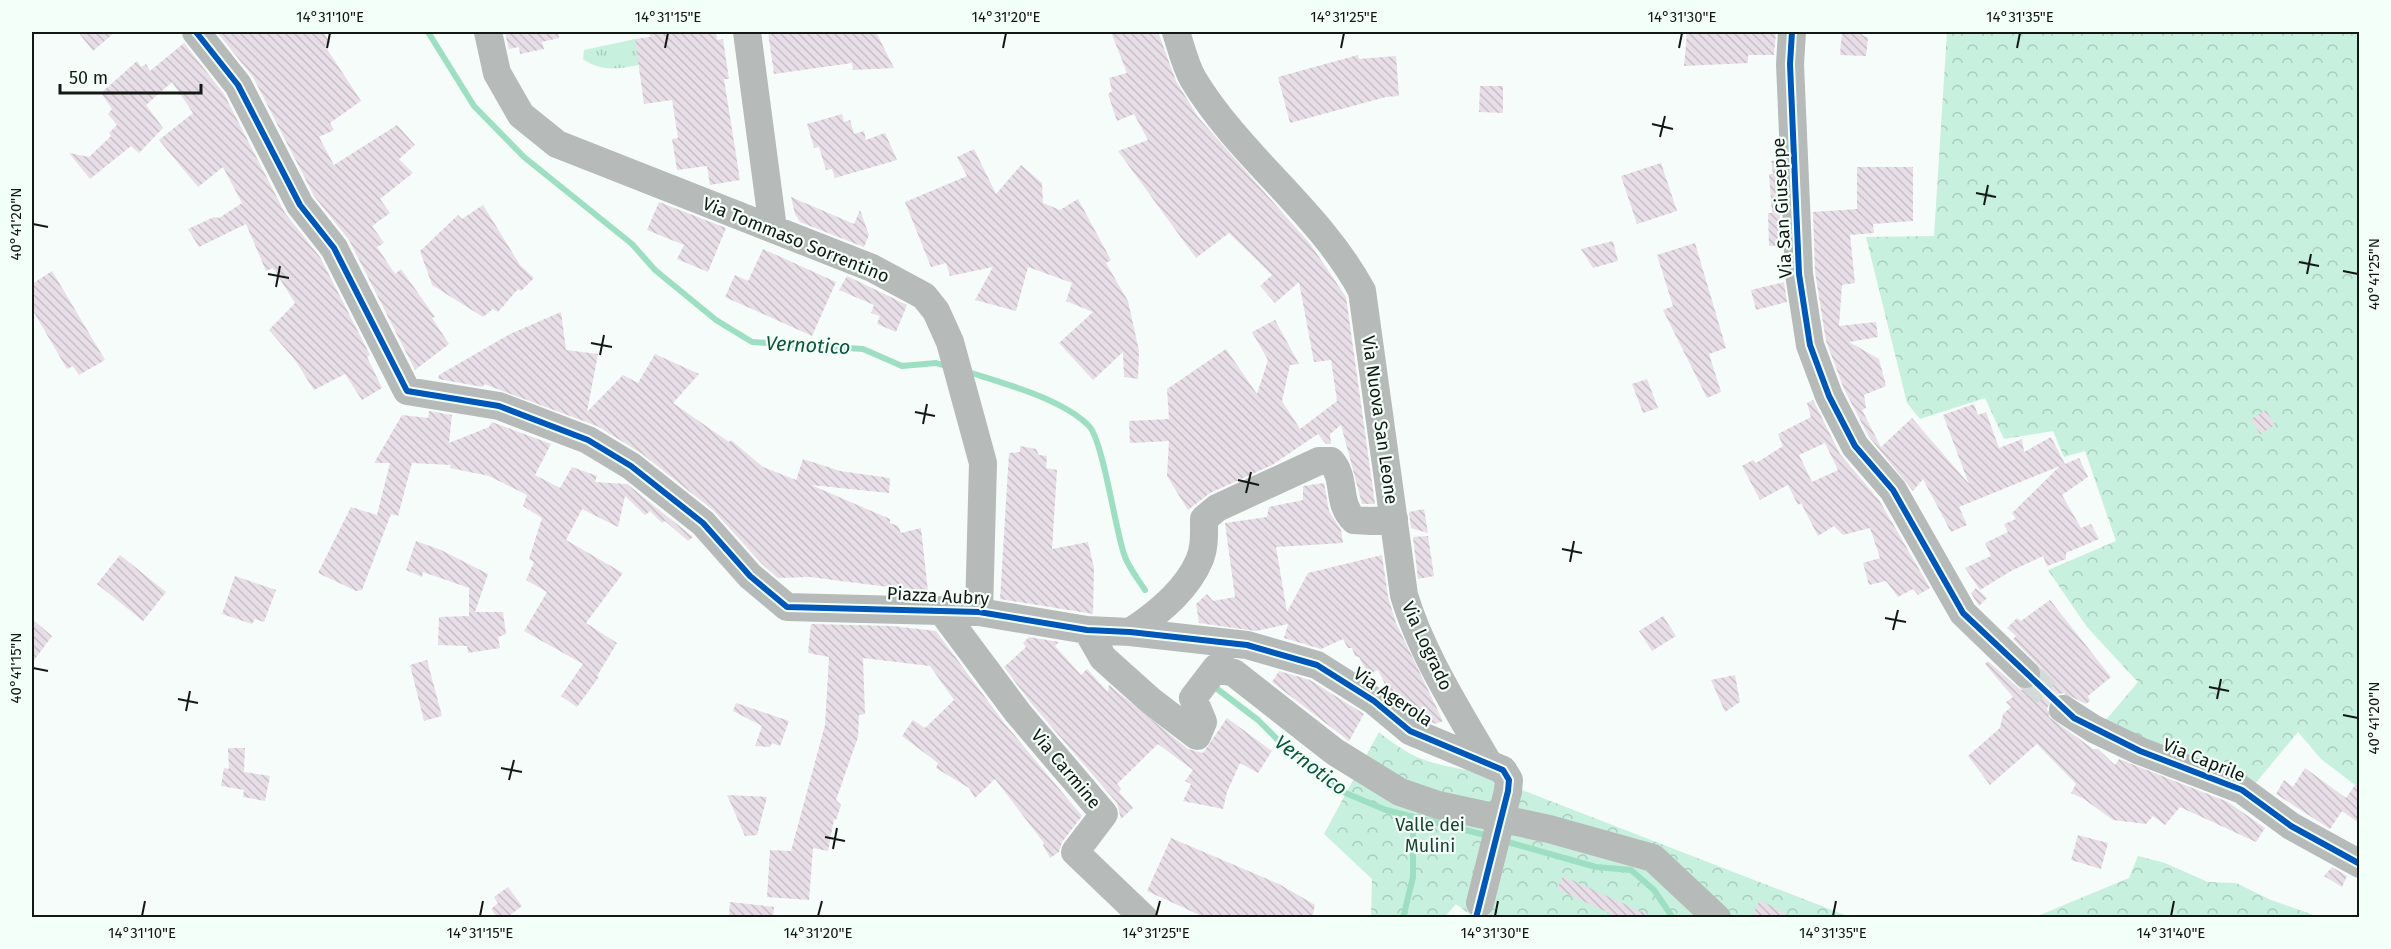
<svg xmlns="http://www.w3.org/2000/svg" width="2391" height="949" font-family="'Fira Sans',sans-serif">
  <defs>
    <pattern id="grass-tufts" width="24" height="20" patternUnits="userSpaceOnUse" patternTransform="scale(1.5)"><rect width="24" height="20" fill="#c7f0de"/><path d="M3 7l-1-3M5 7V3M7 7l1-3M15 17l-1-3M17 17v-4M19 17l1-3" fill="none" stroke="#aacdbe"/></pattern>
    <pattern id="forest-crowns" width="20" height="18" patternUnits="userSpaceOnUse" patternTransform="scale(1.5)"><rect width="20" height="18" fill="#c7f0de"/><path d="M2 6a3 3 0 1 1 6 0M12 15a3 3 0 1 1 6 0" fill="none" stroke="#aacdbe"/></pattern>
    <pattern id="building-back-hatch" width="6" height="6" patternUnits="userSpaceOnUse" patternTransform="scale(1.5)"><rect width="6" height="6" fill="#e8dee7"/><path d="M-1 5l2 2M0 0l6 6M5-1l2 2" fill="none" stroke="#c6bec5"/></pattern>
  </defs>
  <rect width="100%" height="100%" fill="#f6fcf9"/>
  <path fill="url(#grass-tufts)" d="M635,39L639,65C616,69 602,72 583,59L584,50Z"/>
  <path fill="url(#forest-crowns)" d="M1947,32H2359V788L2321,759L2298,732L2254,785L2105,721L2138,682L2087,627L2048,570L2116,541L2085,451L2064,457L2053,431L2004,439L1985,398L1920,419L1907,403L1866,237L1934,236Z
    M1379,732C1413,760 1431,764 1473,771L1850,917L1475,918L1456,904L1445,917H1371L1372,879L1324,834Z
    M2138,856L2165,863L2208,882L2236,883L2271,900L2319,917H2035L2129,878Z"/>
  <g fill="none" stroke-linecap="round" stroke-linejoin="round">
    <path stroke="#9edfc3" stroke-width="6" d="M428,32L474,106L524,157L632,244L655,270L716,320L752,342L863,349L902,366L936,363L949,367
      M968,372C1003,383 1063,399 1089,426C1103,441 1115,528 1124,554C1128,567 1138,579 1145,590
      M1212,685L1258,720L1284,746L1321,771L1336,789L1386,810L1489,836
      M1504,841L1596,867L1631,870L1654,890L1673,918
      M1403,918L1413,877V817"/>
  </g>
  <path fill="url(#building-back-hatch)" fill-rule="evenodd" d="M78,32H115L93,51Z
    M217,32H323L330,42L325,46L361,101L330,123L334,130L319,137L334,165L397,125L415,145L399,159L413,173L380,199L390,213L372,226L384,243L377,247L395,274L401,269L435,317L432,318L449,344L415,370L349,240L314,196L253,77Z
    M505,32H558L559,38L542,42L544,49L520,54L519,47L509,49Z
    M649,32H716L717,40L723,39L729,79H724L740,180L710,185L707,166L677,170L672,139L678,138L672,100L644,104L635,39L650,37Z
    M768,32H876L894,68L853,70L852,63L774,74Z
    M1111,32H1158L1176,81L1198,117L1311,245L1346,297L1375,504H1362L1361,500L1341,425L1330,434L1331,444H1326L1318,434L1272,465L1210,493L1188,510L1167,476L1169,441L1130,443L1129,421L1169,419L1167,389L1226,349L1257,394L1268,360L1252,332L1275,320L1299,364L1290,365L1282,401L1300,429L1337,401L1331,360L1314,362L1299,282L1275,303L1260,286L1272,275L1229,233L1196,258L1118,151L1148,140L1134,114L1117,121L1108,94L1112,91L1109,78L1127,73Z
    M1687,32H1776L1774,55H1748V63L1684,66Z
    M1842,32H1862V35L1868,38L1866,56L1840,55Z
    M184,43L224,94L285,213L320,257L370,355L367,357L382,388L362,400L345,374L314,390L295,360L269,330L295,303L273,268L266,271L246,224L199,247L188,229L214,217L219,218L242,203L223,167L198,187L159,140L193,113L172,82L146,105L163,128L139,153L131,146L90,179L69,153L89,157L111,136L109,133L117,125L108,114L112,109L101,93L137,61L141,67L146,64L150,71Z
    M1358,55L1359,59L1396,56L1399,96L1386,97L1290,123L1278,77Z
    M1480,86H1503V113L1479,112Z
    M842,114L844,122L850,120L854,134L864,131L866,140L885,133L897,160L835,178L832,169L826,170L819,147L814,148L807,124Z
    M974,149L996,194L1021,165L1042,183L1043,203L1060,210L1078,199L1111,260L1106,263L1128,301L1139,351L1138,379L1124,377L1123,352L1093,380L1059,343L1093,312L1066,301L1072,283L1028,267L1016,311L975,300L993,267L950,276L946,263L931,267L905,202L967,176L957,157Z
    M1778,160L1781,246H1769L1768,213H1772L1769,174H1773L1771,161Z
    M1661,163L1677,211L1637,224L1621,176Z
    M1857,167H1913V221L1873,224L1874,233L1850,235L1855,283L1842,285L1839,326L1876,322L1878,337L1849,342L1879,359L1886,386L1864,395L1866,408L1862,410L1881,447L1912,418L1969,484L1943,415L1974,404L1978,415L1986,412L1999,448L2022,439L2024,452L2051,437L2065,464L2079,458L2088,477L2062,495L2081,528L2091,524L2099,539L2066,553V559L2047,566L2043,556L2011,571L1980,590L1965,568L1991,556L1985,543L2008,532L2004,524L2016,519L2012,513L2060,466L1959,507L1967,525L1951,532L1923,479L1913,491L1869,437L1844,389L1826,341L1815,272L1813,212L1857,209Z
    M791,197L854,224L860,210L869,235L864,247L800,222L795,214Z
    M659,202L726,228L708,272L677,259L684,245L647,230Z
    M483,205L520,265L534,278L521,291L518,289L498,312L493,309L483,317L432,285L420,251L458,215L462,219Z
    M1613,241L1618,261L1593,268L1581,249Z
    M1695,243L1726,348L1709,354L1721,392L1707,398L1663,310L1673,306L1657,255Z
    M763,249L836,282L812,336L725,297L735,275L748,281Z
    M52,271L105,360L79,375L73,366L67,369L32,309V284Z
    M847,276L907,305L896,332L877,324L880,316L871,313L874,305L839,290Z
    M1784,282L1787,302L1756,310L1751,290Z
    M561,312L566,350L598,354L587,412L623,375L638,383L655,354L699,374L673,403L729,442L731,440L763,467L796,480L803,459L840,471L890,478L889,493L811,485L890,519V523L898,526L901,533L921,528L928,592L810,577L778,578L762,564L713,510L641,453L597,426L484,384L483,387L438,379L439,375L510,334Z
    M1647,379L1658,408L1643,413L1632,384Z
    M1813,400L1840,454L1879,500L1930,588L1918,595L1913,589L1898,597L1886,581L1869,585L1863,563L1880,558L1870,528L1843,535L1834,526L1818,536L1801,503L1798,505L1788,485L1760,500L1742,466L1753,460L1756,463L1783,446L1778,434L1811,417L1807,403ZM1825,443L1838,470L1812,482L1799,455Z
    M2266,410L2275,425L2260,434L2251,419Z
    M429,411L452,415L449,443L489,427L492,422L551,444L535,475L560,488L572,467L597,476L595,482L627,484L693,537L688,541L665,521L662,523L650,511L645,515L625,496L618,527L582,509L566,540L623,573L586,623L617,643L597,676L599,677L577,707L561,696L583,664L524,631L547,592L526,580L534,562L529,559L542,518L523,506L527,495L489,476L450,468L451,465L412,463L398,516L391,514L362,590L356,591L318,573L351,507L377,515L390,463H374L402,415L428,418Z
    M1020,446L1036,449L1039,455L1047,456L1046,468L1057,470L1052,549L1088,542L1094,568L1093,614L1000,599L1009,453L1020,452Z
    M1324,483L1329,511L1341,530L1343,543L1276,547L1287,612L1308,573L1382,555L1388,597L1396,623L1443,721L1436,724L1419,717L1389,692L1378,670L1368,674L1359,657L1355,656L1352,648H1348L1343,639L1321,649L1284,638L1288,624L1256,631L1199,623L1196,604L1207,594L1213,601L1235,597L1225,523L1267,517L1269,507L1303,500V486Z
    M1424,509L1428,533L1411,528L1409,512Z
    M1428,536L1434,576L1418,579L1413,537Z
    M416,541L441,550L488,574L475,612H503L506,634L498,637L500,648L468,653L467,646L438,645L439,617L469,616V588L423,572L422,577L406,570Z
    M120,555L166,592L143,621L97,584Z
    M235,576L276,590L264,622L255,619L252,624L222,614Z
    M1976,588L1987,598L1979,606L1971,593Z
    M2050,600L2111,677L2088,696L2090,701L2086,704L2064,693L2055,695L2047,708L2049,717L2093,749H2098L2115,765L2119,759L2228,802L2265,828L2256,842L2180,807L2165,825L2153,816L2146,824L2113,820L2084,799L2071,793L2076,784L2037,744L1990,785L1968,756L2000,728L2003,714L2011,707L2006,702L2013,697L1985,664L1988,661L2021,690H2030L2037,686L2042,677V669L2013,639L2016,636L2007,628L2017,618L2021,621Z
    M1663,616L1676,636L1652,651L1639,631Z
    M32,619L52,636L32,663Z
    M811,624L892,626L936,631L1005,724L1082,816L1062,842L1059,852L1050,858L1043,845L1044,843L995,779L975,798L969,788L936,768L938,763L902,736L913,720L925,728L954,700L930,666L863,658L865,714L859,715L858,737L836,800L841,805L836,820L834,819L828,851L813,848L809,900L767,897L770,850L791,851L825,725L829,657L808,653Z
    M1029,637L1059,642L1055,646L1081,675L1087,669L1108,692L1109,685L1188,749L1203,753L1227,718L1272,751L1258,773L1240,763L1227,792L1223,809L1183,801L1191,784L1185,781L1193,770L1158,744L1117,784L1121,789L1119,792L1133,808L1121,819L1117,803L1031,703L1004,667L1026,647L1023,643Z
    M427,660L442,716L424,721L410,665Z
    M1279,671L1310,680L1364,714L1349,741L1272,682Z
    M1735,675L1740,702L1725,712L1711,680Z
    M736,703L789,721L780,746L772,743L770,747L755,746L762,726L733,711Z
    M228,748H245L244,772L270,776L265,801L243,797L244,790L221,786L224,768L229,769Z
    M2305,768L2346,798L2360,778V824L2342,811L2330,829L2276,794L2284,780L2293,787Z
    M727,795L767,797L757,835L745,836Z
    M2078,835L2108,843L2101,869L2071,860Z
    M1171,838L1279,884L1315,905L1312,918H1206L1147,891Z
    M2332,867L2347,876L2342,887L2324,876Z
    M1563,876L1655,918H1620L1557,889Z
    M508,887L522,906L506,918H498L491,909L498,903L494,897Z
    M1760,900L1794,918H1751Z
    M730,902L774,907L773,918H729Z"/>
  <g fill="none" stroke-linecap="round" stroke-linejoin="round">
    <path stroke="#d4dad7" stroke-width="28" stroke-dasharray="28 14" stroke-linecap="butt" d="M2026,674L2063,709"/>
    <path stroke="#b6bab8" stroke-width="28" d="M196,32L238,85L300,205L334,248L407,391L499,406L588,440L631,466L703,523L750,576L787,607L979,612L1087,630L1130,632L1247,645L1317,665L1374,701L1410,731L1503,770L1509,780L1508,791
      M488,32L497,73L521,115L557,144L872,268L924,296L936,311L950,342L983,463L979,612
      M747,32L773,229
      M1176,32C1181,47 1185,65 1193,79C1240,157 1319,211 1362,291L1404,595C1421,653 1459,712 1489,764
      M1792,32L1790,64L1799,274L1810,345L1829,396L1855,446L1893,490L1963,613L2026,674
      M941,610L1018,713L1104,814L1075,852L1144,918
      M1087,630L1103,658L1151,701L1197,736L1203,722L1193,698L1216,668L1234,673L1335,752L1400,792L1438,805L1549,829L1653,858L1717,918
      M1130,632C1156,615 1186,591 1199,561C1205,548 1204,533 1204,519L1217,508L1319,461H1331C1347,479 1336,503 1354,520L1371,521L1394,519
      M2063,709L2094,729L2140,751L2242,790L2291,826L2360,864"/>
    <path stroke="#b6bab8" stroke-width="28" d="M1480,903L1508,791"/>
    <g stroke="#f3fff9" stroke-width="10">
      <path id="cycleway" d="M196,32L238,85L300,205L334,248L407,391L499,406L588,440L631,466L703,523L750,576L787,607L979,612L1087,630L1130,632L1247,645L1317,665L1374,701L1410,731L1503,770L1509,780L1508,791L1476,918
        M1792,32L1790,64L1799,274L1810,345L1829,396L1855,446L1893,490L1963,613L2074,718L2140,751L2242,790L2291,826L2360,864"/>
    </g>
    <use href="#cycleway" stroke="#0057b8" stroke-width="6"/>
  </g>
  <path fill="none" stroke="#131815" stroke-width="2" d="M327,48L330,33M665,48L668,33M1003,48L1006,33M1341,48L1344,33M1679,48L1682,33M2017,48L2020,33M1652,124L1673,129M1660,137L1665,116M1976,193L1996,197M1984,205L1988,185M33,224L48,227M2299,262L2319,266M2343,271L2358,274M268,274L289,278M2307,274L2311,254M276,287L280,266M591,343L612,347M600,355L604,335M915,412L935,416M923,424L927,404M1238,480L1259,485M1246,493L1251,472M1562,549L1582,553M1570,562L1574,541M1885,618L1906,622M1893,630L1898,610M33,668L48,671M2209,687L2229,691M178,699L198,703M2217,699L2221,679M186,711L190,691M2343,715L2358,718M501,768L522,772M509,780L514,760M825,837L845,841M833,849L837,828M142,916L145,901M480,916L483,901M818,916L822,901M1156,916L1160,901M1495,916L1498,901M1833,916L1836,901M2171,916L2174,901"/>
  <g text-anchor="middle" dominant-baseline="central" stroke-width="4.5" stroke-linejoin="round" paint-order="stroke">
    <g font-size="18" fill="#131815" stroke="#f3fff9">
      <text transform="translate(1782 208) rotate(-93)">Via San Giuseppe</text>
      <text transform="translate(796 240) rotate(22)">Via Tommaso Sorrentino</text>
      <text transform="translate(1380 420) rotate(82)">Via Nuova San Leone</text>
      <text transform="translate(938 596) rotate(3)">Piazza Aubry</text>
      <text transform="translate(1427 646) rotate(65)">Via Logrado</text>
      <text transform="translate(1393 697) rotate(34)">Via Agerola</text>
      <text transform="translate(2204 760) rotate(22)">Via Caprile</text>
      <text transform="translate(1066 769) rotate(50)">Via Carmine</text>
    </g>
    <g font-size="18" fill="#194131" stroke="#f3fff9">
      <text x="1430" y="825">Valle dei<tspan x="1430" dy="21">Mulini</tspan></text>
    </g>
    <g font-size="20" font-style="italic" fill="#0b563d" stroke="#f3fff9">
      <text transform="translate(808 345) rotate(3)">Vernotico</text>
      <text transform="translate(1311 765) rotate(37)">Vernotico</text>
    </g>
  </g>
  <rect width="2391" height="949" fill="none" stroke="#f3fff9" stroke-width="66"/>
  <path d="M60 84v9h141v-9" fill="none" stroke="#131815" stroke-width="3"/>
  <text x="69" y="84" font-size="18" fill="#131815" stroke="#f3fff9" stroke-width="4.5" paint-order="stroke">50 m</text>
  <rect x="33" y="33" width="2325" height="883" fill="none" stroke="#131815" stroke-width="2"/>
  <g font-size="15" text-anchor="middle" fill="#131815">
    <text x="330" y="22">14°31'10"E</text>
    <text x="668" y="22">14°31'15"E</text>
    <text x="1006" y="22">14°31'20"E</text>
    <text x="1344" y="22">14°31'25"E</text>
    <text x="1682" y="22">14°31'30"E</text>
    <text x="2020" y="22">14°31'35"E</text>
    <text transform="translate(16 224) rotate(-90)" y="5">40°41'20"N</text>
    <text transform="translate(2374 274) rotate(-90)" y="5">40°41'25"N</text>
    <text transform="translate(16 668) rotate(-90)" y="5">40°41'15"N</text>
    <text transform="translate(2374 718) rotate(-90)" y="5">40°41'20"N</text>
    <text x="142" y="938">14°31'10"E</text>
    <text x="480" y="938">14°31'15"E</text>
    <text x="818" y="938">14°31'20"E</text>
    <text x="1156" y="938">14°31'25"E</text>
    <text x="1495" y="938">14°31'30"E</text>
    <text x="1833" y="938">14°31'35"E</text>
    <text x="2171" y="938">14°31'40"E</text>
  </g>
</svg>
